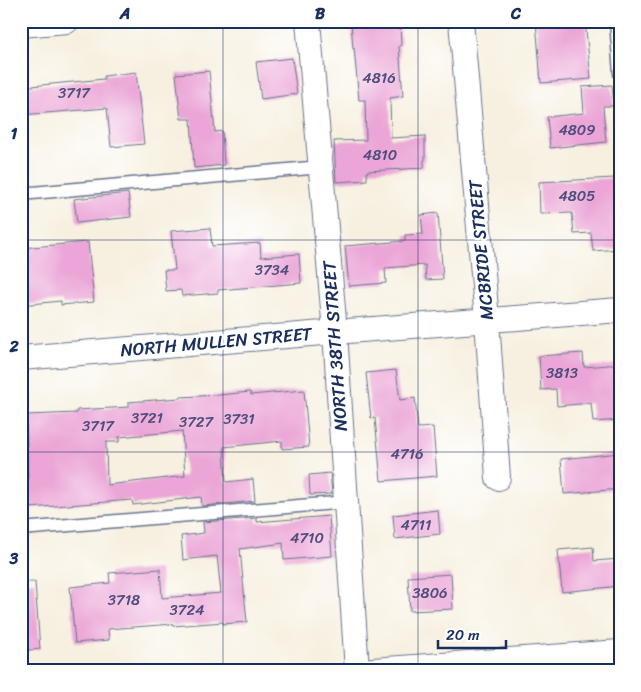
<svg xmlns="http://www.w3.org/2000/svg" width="641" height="692" font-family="Sriracha,sans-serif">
  <rect width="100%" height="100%" fill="#fff"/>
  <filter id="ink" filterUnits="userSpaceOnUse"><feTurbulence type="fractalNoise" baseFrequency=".02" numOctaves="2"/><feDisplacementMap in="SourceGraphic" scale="10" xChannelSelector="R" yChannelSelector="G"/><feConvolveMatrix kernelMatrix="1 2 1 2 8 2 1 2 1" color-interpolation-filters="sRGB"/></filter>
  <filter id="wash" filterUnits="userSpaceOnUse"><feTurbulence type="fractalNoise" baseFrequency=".0096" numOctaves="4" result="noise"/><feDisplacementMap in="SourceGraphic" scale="20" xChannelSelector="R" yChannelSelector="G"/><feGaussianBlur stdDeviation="1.12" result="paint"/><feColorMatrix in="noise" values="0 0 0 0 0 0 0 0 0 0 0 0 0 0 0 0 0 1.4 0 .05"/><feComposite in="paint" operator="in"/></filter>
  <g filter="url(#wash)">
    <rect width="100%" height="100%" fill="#f7f0e0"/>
    <g id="blocks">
      <path fill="#eba6d7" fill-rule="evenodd" d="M351,21H400L401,46H399L403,96L390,98L391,138L425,136V160H424V168L367,171V180L336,182L334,141L366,140L365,100H359L354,48L353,49Z
        M536,21H585L591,79L541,83Z
        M292,58L297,94L261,99L256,62Z
        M209,71L215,132L222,131L224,165L194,168L191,119H181L176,74Z
        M136,72L144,144L111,147L107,108L21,115V87L104,79V76Z
        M612,85L614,106H603L606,142L550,148L547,117L584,113L582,87Z
        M614,178L616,213H620V249L593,251L591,233L574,234L572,213L540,214L539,182Z
        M128,193L131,217L77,223L74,199Z
        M438,213L443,279L426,280L425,265L385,268L386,283L349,286L345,246L405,241V235L423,234L421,215Z
        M210,228L212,246L260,243L261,257L299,254L301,283L218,290V293L182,296L181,290L166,291L164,270H175L171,231Z
        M88,242L94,302L61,305V301L21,305V248Z
        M583,353L584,367L620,364V420L593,422L591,403L557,406L556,389L541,390L539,356Z
        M396,370L400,400L415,398L418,428L433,427L437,476L381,481L375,418H371L366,373Z
        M304,390L309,447L282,449V441L224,447L226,482L253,479L255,501L202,506L201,497L133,505L132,500L30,508L27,480H28L26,415L77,413V410L129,407V402L180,398V397L219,395L250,392L251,395ZM182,431L185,476L107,485L106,442H119V437Z
        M620,453V489L564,494L561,459Z
        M330,473L332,494L310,495L309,475Z
        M438,510L440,534L395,539L393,515Z
        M329,516L332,556L284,560L283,543L240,549L247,622L223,624V622L173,626V624L108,629L109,640L75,643L70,587L110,583L109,573L160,569L162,598L221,593L217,556L183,560L181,536L204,533L203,522L257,518V522Z
        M593,547L594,561L620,559V586L562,592L558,550Z
        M451,574L453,609L410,611L408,577Z
        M21,582H35L40,649L21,651Z"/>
    </g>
  </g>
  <g filter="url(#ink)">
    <use href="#blocks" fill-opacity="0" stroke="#68738c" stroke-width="1"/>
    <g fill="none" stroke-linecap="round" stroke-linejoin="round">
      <g stroke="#68738c" stroke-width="15">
        <path id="service" d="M616,21L620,74
          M21,194L321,167
          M21,529L347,502"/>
      </g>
      <g stroke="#68738c" stroke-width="26">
        <path id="minor" d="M308,21L335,332L357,671
          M461,21L487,320L498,478
          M21,25L67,21
          M21,358L335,332L620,310
          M360,671L620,652"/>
      </g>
      <use href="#service" stroke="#fff" stroke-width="12"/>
      <use href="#minor" stroke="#fff" stroke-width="24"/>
    </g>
  </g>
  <path fill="none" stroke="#1b2f5e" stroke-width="1" stroke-opacity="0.55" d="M223,21V671M418,21V671M21,240H620M21,452H620"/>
  <g text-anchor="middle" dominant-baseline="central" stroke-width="4.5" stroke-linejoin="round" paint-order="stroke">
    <g font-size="15" fill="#4f4d7c">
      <text x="379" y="78">4816</text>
      <text x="74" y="93">3717</text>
      <text x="577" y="130">4809</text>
      <text x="380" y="155">4810</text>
      <text x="577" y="196">4805</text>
      <text x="272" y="270">3734</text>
      <text x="562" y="373">3813</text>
      <text x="147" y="418">3721</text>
      <text x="239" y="419">3731</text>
      <text x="196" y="422">3727</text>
      <text x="98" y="426">3717</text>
      <text x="407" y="454">4716</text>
      <text x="416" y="525">4711</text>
      <text x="307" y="538">4710</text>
      <text x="430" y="593">3806</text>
      <text x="124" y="600">3718</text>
      <text x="187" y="610">3724</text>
    </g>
    <g font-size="18" fill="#1b2f5e" stroke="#fff">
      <text transform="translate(481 250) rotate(-95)">MCBRIDE STREET</text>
      <text transform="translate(216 342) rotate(-5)">NORTH MULLEN STREET</text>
      <text transform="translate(335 346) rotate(-94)">NORTH 38TH STREET</text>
    </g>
  </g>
  <rect width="641" height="692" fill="none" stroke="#fff" stroke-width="55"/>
  <path d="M438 640v8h68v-8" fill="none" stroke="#1b2f5e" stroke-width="2.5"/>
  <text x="446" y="640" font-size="15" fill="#1b2f5e" stroke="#ffffff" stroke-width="4" paint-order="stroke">20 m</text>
  <rect x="28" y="28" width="586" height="636" fill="none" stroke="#1b2f5e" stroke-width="2"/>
  <g font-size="16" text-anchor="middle" font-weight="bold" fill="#1b2f5e">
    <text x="125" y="19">A</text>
    <text x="320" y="19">B</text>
    <text x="516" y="19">C</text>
    <text x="14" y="139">1</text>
    <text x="14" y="352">2</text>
    <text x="14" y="564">3</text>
  </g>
</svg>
